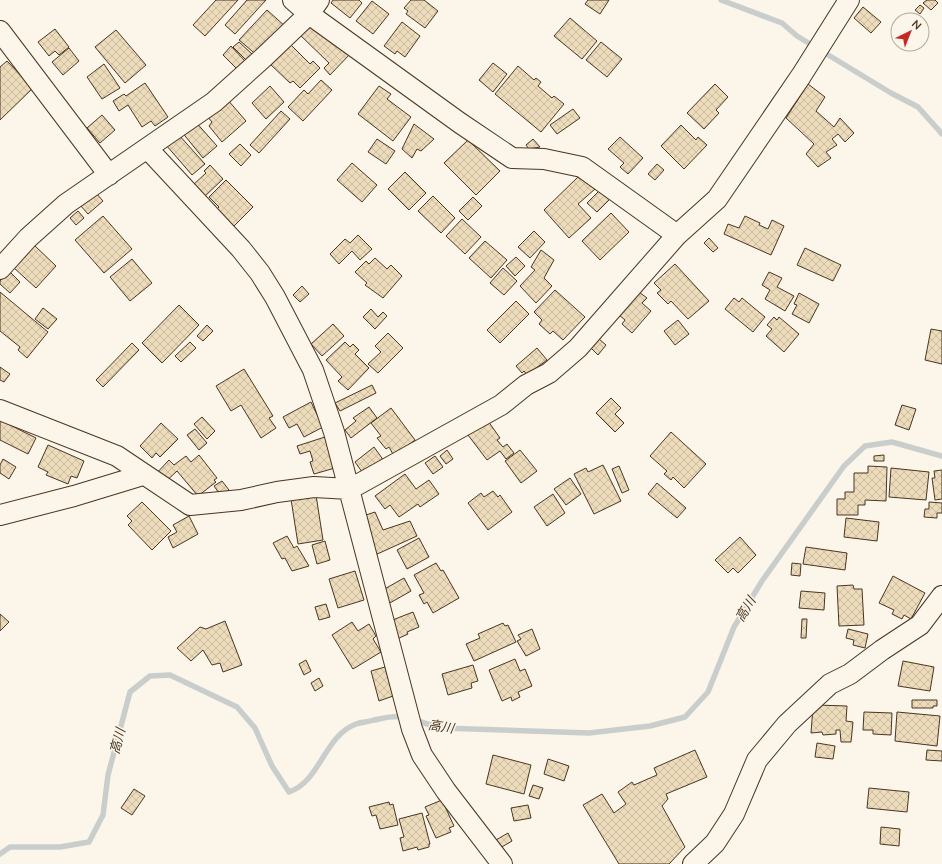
<svg xmlns="http://www.w3.org/2000/svg" width="942" height="864" font-family="Mulish,'Noto Sans JP',sans-serif">
  <defs>
    <pattern id="building-cross-hatch" width="8" height="8" patternUnits="userSpaceOnUse"><rect width="8" height="8" fill="#ecdcbc"/><path d="M0 0l8 8M0 8l8-8" fill="none" stroke="#ccbda1"/></pattern>
  </defs>
  <rect width="100%" height="100%" fill="#fbf6e9"/>
  <g fill="none" stroke-linecap="round" stroke-linejoin="round">
    <path stroke="#c9cecd" stroke-width="5.5" d="M721,0L782,23L797,36L891,93L918,107L942,134
      M414,720L441,728L589,733L650,726L685,717L708,692L734,627L762,581L844,466L865,446L892,442L942,456
      M0,854L10,847H60L89,842L103,815L108,775L130,692L150,676L170,675L237,707L255,728L272,766L289,792C320,782 324,736 356,724C361,722 368,722 374,720C384,718 394,715 404,717"/>
  </g>
  <path fill="url(#building-cross-hatch)" stroke="#4a3520" d="M216,0H238L205,36L193,25Z
    M247,0H266L235,34L225,25Z
    M333,0H359L362,3L350,18L331,3Z
    M411,0H424L438,11L425,28L406,14L408,11L404,8Z
    M588,0H609L600,14L585,4Z
    M927,0H935L938,3L931,10L923,3Z
    M372,1L389,14L373,34L356,21Z
    M920,5L924,8L920,14L915,10Z
    M863,7L881,22L871,33L854,18Z
    M267,10L286,27L259,57L239,40Z
    M570,18L597,41L582,59L554,36Z
    M309,21L351,53L330,75L324,68L329,63L298,33Z
    M402,22L420,36L405,57L397,51L395,54L384,46Z
    M55,29L69,47L59,55L55,51L49,56L38,42Z
    M116,30L146,65L125,83L95,47Z
    M239,42L252,54L246,60L233,47Z
    M601,42L622,59L607,77L586,60Z
    M290,44L310,64L313,61L320,68L300,88L293,81L290,83L270,64Z
    M231,46L245,61L237,69L223,55Z
    M69,48L79,61L63,75L52,62Z
    M7,61L33,88L0,120V67Z
    M493,63L507,74L493,92L479,80Z
    M104,64L120,88L102,99L87,77Z
    M518,66L534,80L536,78L541,82L538,86L552,98L554,96L564,104L541,132L495,94Z
    M321,80L332,90L303,121L288,107L304,90L308,94Z
    M145,83L168,117L155,126L151,121L142,127L128,105L119,111L113,101L124,94L126,96Z
    M715,84L728,97L716,110L719,113L704,129L687,113Z
    M808,84L825,97L816,111L834,127L840,118L854,133L845,142L838,134L832,139L837,145L826,152L831,158L818,167L806,154L814,144L786,118Z
    M270,86L284,102L266,119L252,103Z
    M379,86L391,94L387,99L411,117L393,141L358,114Z
    M227,99L246,121L222,142L209,126L212,122L207,116Z
    M573,109L580,118L557,134L550,125Z
    M281,111L290,119L259,153L250,145Z
    M102,115L115,130L100,143L87,128Z
    M194,120L217,146L203,158L181,131Z
    M414,124L434,139L421,151L417,149L412,158L402,149Z
    M681,125L696,140L698,137L707,145L684,169L661,146Z
    M178,134L205,164L192,175L166,145Z
    M620,137L643,158L628,174L620,167L624,163L608,149Z
    M377,139L395,151L386,164L368,152Z
    M533,139L540,147L529,149L526,145Z
    M468,140L500,171L476,195L444,163Z
    M240,144L251,155L241,166L229,154Z
    M352,163L377,185L362,202L337,180Z
    M657,164L664,170L655,180L648,174Z
    M210,165L223,179L203,198L192,186L206,173L204,171Z
    M405,172L426,193L409,210L388,189Z
    M578,177L595,189L578,204L591,218L569,238L544,210Z
    M226,180L253,207L234,226L215,211L219,207L209,197Z
    M600,190L610,199L597,212L587,203Z
    M95,192L103,201L88,214L80,205Z
    M433,196L455,218L441,233L418,211Z
    M473,197L482,206L468,220L459,211Z
    M78,211L84,218L76,225L70,218Z
    M611,213L629,232L600,260L582,241Z
    M103,216L132,249L104,273L75,240Z
    M745,216L760,223L759,225L768,229L772,220L784,226L771,255L724,234L728,224L739,228Z
    M462,219L481,237L465,254L446,236Z
    M534,231L545,242L530,258L518,247Z
    M358,235L372,249L360,260L352,251L339,264L330,254L345,239L350,243Z
    M709,238L718,248L713,252L704,243Z
    M485,241L507,260L491,278L469,258Z
    M34,245L56,266L36,288L13,267Z
    M805,248L841,265L833,281L797,265Z
    M541,250L554,260L544,278L552,286L536,303L520,286L535,270L531,267Z
    M516,257L525,266L515,276L506,266Z
    M375,258L387,269L391,265L402,276L383,298L365,285L367,283L355,272L366,261L369,264Z
    M132,259L152,283L130,301L110,277Z
    M675,264L709,301L688,319L671,301L668,304L657,293L661,290L654,283Z
    M503,268L517,281L504,295L490,283Z
    M9,271L20,282L10,293L0,284V281Z
    M769,272L782,278L777,287L794,296L785,311L765,299L770,290L762,285Z
    M302,286L309,294L300,302L293,295Z
    M555,290L585,317L563,340L553,331L550,334L539,324L542,320L534,312Z
    M0,292L48,332L27,358L18,350L20,347L0,331Z
    M639,292L647,298L642,303L651,311L632,333L622,324L625,320L619,315Z
    M799,293L819,304L809,323L792,314L797,305L794,304Z
    M734,298L739,302L742,298L765,317L753,332L725,309Z
    M516,301L529,314L500,343L487,330Z
    M179,305L199,325L162,363L142,343Z
    M43,308L57,319L48,329L35,319Z
    M371,309L378,317L383,312L387,316L375,329L363,317Z
    M774,317L777,320L779,317L799,334L784,352L766,336L772,329L767,325Z
    M678,320L689,334L675,345L664,331Z
    M333,324L344,336L322,356L311,344Z
    M207,325L213,331L203,341L197,336Z
    M931,329L942,331V364L925,360Z
    M388,333L403,348L378,373L368,364L381,352L375,346Z
    M599,339L606,345L598,355L591,348Z
    M190,342L196,348L181,362L175,356Z
    M345,342L350,347L353,344L359,350L355,354L369,368L348,390L338,381L342,377L326,360Z
    M132,343L139,350L103,387L96,380Z
    M537,348L547,360L527,375L524,371L522,373L516,366Z
    M0,367L10,374L4,382L0,380Z
    M244,369L273,416L269,418L276,428L261,438L241,405L231,411L216,386Z
    M372,385L376,393L340,411L335,403Z
    M611,398L621,408L615,414L624,423L615,432L596,413Z
    M311,402L323,427L304,437L297,424L289,428L283,417Z
    M902,405L916,409L909,430L895,425Z
    M369,407L377,418L351,438L345,430L356,421L353,418Z
    M391,408L415,440L394,456L389,447L386,449L377,438L381,436L371,423Z
    M0,417L6,420L4,422L36,438L28,454L0,440Z
    M202,417L215,431L207,439L194,424Z
    M488,421L500,438L497,440L503,447L507,444L514,453L506,459L500,451L487,460L468,435Z
    M161,423L178,439L160,457L156,453L152,458L140,446Z
    M195,429L207,443L199,450L187,435Z
    M671,432L706,464L684,488L673,477L671,480L664,474L667,471L650,456Z
    M328,436L335,468L314,474L310,462L313,461L310,451L300,454L297,446Z
    M48,445L84,461L77,478L71,476L68,484L46,475L48,472L38,467Z
    M374,447L384,461L365,476L355,462Z
    M447,450L453,459L446,464L440,456Z
    M520,450L537,471L521,483L505,461Z
    M199,455L217,478L214,480L216,482L198,496L177,471L162,485L154,476L169,460L174,465L186,456L191,462Z
    M884,455V461H874V456Z
    M435,456L443,467L433,474L425,463Z
    M3,459L16,467L9,479L0,473V465Z
    M603,465L621,501L594,514L574,474L586,468L588,472Z
    M619,466L629,490L622,493L612,469Z
    M868,466L887,467L886,501L865,500V505H858V515H837V499H845V492H854V473H868Z
    M891,468L929,472L926,500L889,497Z
    M942,470V499L935,500L932,478H935L934,471Z
    M405,474L416,489L429,480L439,494L420,507L418,504L399,517L390,505L385,509L375,496Z
    M570,478L581,494L566,505L554,489Z
    M222,481L229,490L221,496L214,486Z
    M657,483L686,508L677,518L648,494Z
    M493,491L498,497L500,495L512,512L488,530L468,503L481,493L484,497Z
    M553,494L565,513L547,526L534,507Z
    M316,495L323,540L298,544L291,499Z
    M142,502L171,531L152,550L128,525L132,521L127,516Z
    M929,502L942,503V513H937V518L924,517L925,509H929Z
    M375,512L383,530L410,521L417,536L375,555L366,515Z
    M189,516L198,534L173,548L168,537L177,532L173,525Z
    M846,518L879,522L877,541L844,537Z
    M287,536L294,548L297,546L309,566L292,571L285,558L282,559L273,543Z
    M740,537L756,555L738,573L733,568L728,573L715,560Z
    M419,538L429,557L407,569L397,550Z
    M325,541L330,560L317,564L312,545Z
    M806,547L847,553L845,570L803,564Z
    M436,563L441,571L443,570L459,598L433,613L427,602L424,604L419,595L424,593L414,575Z
    M792,563L801,564L800,576L791,575Z
    M355,571L364,600L338,608L329,579Z
    M893,576L925,593L911,619L904,615L902,619L892,614L894,610L879,603Z
    M404,578L411,591L388,604L381,591Z
    M853,585L854,589H862L864,625L839,626L837,586Z
    M801,591L825,593L824,610L799,608Z
    M326,604L330,617L319,620L315,607Z
    M413,612L419,627L407,632L408,634L397,639L390,621Z
    M0,614L9,622L0,631Z
    M802,619H807L806,638H801Z
    M225,621L242,665L223,672L220,663L212,665L203,650L191,661L177,648L200,627L206,629Z
    M352,622L358,631L369,624L376,636L373,639L381,652L353,669L332,635Z
    M503,623L505,626L508,625L516,642L474,661L466,644L480,638L478,634Z
    M532,629L540,649L526,656L517,641L521,639L518,635Z
    M848,629L868,634L865,648L853,645L854,640L846,638Z
    M515,659L520,671L525,669L532,686L518,692L520,697L512,701L511,697L502,701L489,670Z
    M306,660L311,671L304,675L299,664Z
    M903,661L934,667L930,691L898,686Z
    M473,665L478,681L471,683L472,688L448,695L442,674Z
    M385,667L393,696L379,701L371,671Z
    M319,678L323,686L315,691L311,683Z
    M912,700H937V706H933V708H912Z
    M816,705L847,706L846,721L853,722L851,742H841L840,730H836V734L823,735L822,732L811,733L813,707Z
    M864,712L892,713L891,735L873,734V730H863Z
    M897,712L940,716L937,746L895,741Z
    M817,743L835,746L833,759L815,757Z
    M695,750L707,777L666,794L668,799L662,806L685,847L669,864H619L583,805L602,794L614,813L626,804L618,792L632,782L634,785L657,775L654,768Z
    M927,750L942,751V761L926,760Z
    M493,755L531,765L524,794L486,784Z
    M548,759L569,766L564,781L544,774Z
    M533,785L543,788L539,799L529,796Z
    M869,788L909,792L907,812L867,808Z
    M134,789L145,796L132,815L121,808Z
    M442,800L454,826L449,828L451,832L436,838L426,816L429,815L425,807Z
    M389,802L390,805L393,804L398,825L380,829L376,815L372,816L369,807Z
    M528,805L531,818L514,821L511,808Z
    M422,813L430,844H429V847L418,850L417,847L403,851L400,838L404,837L399,819Z
    M881,827L900,829L899,846L880,844Z
    M508,833L512,841L500,848L496,840Z"/>
  <g fill="none" stroke-linecap="round" stroke-linejoin="round">
    <g stroke="#4a3520" stroke-width="22">
      <path id="minor" d="M293,0L309,14L460,123L512,158L544,159L582,167L677,235
        M0,31L109,175
        M147,148L241,249L260,273L275,297L313,370L334,432L412,729L422,755L446,791L502,864
        M0,269L28,238L66,204L214,102L264,57L309,14L319,0
        M0,410L117,456L190,505L241,500L277,492L314,487L350,489L501,405L526,385L549,373L578,348L677,235L717,199L801,76L849,0
        M0,515L74,496L143,475
        M693,864L715,843L734,814L757,760L787,724L830,684L850,674L882,650L920,625L942,596"/>
    </g>
    <use href="#minor" stroke="#fbf6e9" stroke-width="20"/>
  </g>
  <g text-anchor="middle" dominant-baseline="central" stroke-width="3" stroke-linejoin="round" paint-order="stroke">
    <g font-size="13" font-style="italic" fill="#4a3520" stroke="#fbf6e9">
      <text transform="translate(745 609) rotate(-59)">高川</text>
      <text transform="translate(441 726) rotate(9)">高川</text>
      <text transform="translate(117 741) rotate(-75)">高川</text>
    </g>
  </g>
  <g transform="translate(910 32) rotate(43)"><circle r="19" fill="#fbf6e9" stroke="#b4a999"/>
  <path d="M0-3L7 15L0 10L-7 15Z" fill="#c62828"/>
  <text y="-6" font-size="11" font-weight="bold" text-anchor="middle" fill="#4a3520">N</text>
  </g>
</svg>
